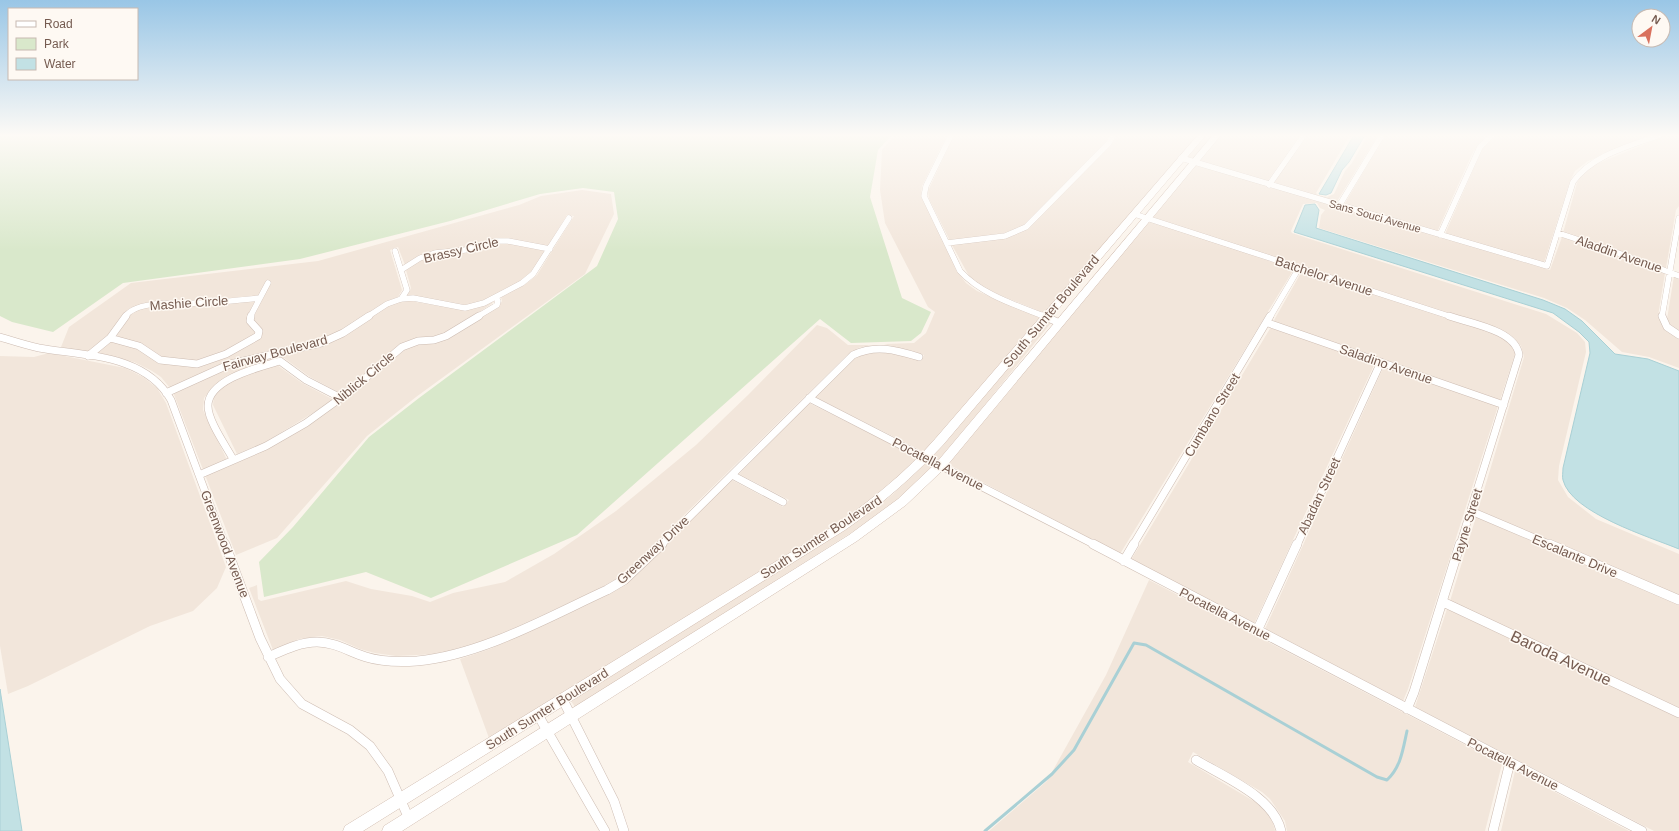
<svg xmlns="http://www.w3.org/2000/svg" width="1679" height="831" font-family="Helvetica,sans-serif">
  <rect width="100%" height="100%" fill="#fbf4ec"/>
  <path fill="#f2e6db" d="M895,135H947L922,186L921,196L957,271L966,283L977,291L1040,318L924,452L815,397L856,357L868,352H890L921,361L924,355L884,344L914,343L926,333L935,312L928,307L885,223L880,190L882,150Z
    M954,135H1110L1106,142L1023,226L1004,233L950,241L929,199L928,191Z
    M1117,135H1198L1044,313L990,291L969,276L952,245L1007,238L1028,229L1112,144Z
    M1206,135H1213L1192,159L1187,158Z
    M1221,135H1300L1267,182L1198,161Z
    M1308,135H1350L1316,193L1318,195L1327,197L1334,194L1345,171L1352,163L1368,135H1378L1336,203L1273,184Z
    M1385,135H1487L1473,152L1437,232L1344,205Z
    M1497,135H1653L1588,161L1575,171L1570,181L1544,263L1445,234L1480,154L1483,148Z
    M1667,135H1679V206L1676,210L1666,268L1614,249L1563,233L1577,183L1582,174L1594,165Z
    M1196,165L1550,270L1562,237L1598,248L1665,273L1658,316L1663,327L1679,338V368L1649,357L1622,352L1585,320L1567,308L1544,298L1319,228L1321,215L1325,210L1320,208L1317,203L1303,204L1291,231L1292,233L1310,239L1546,314L1577,333L1585,342L1586,352L1559,466L1558,480L1568,497L1596,519L1679,554V596L1478,510L1524,357L1521,346L1514,338L1152,218Z
    M582,190L611,194L614,214L585,274L416,397L367,436L277,538L236,555L173,392L220,371L245,363L247,368L215,385L204,398L203,410L228,462L308,425L353,394L398,353L412,345L448,338L499,306L502,301L501,297L527,283L537,275L574,216L567,215L548,246L510,239H497L465,248L434,251L405,265L398,247L390,250L402,290L398,297L385,302L346,328L320,341L253,355L218,366L170,388L161,377L152,371L134,362L61,347L69,327L131,283L318,261L519,205L541,196Z
    M1149,221L1294,269L1120,554L948,464Z
    M496,243H506L545,251L530,274L524,279L482,301L472,304L461,305L407,296L411,288L406,270L422,260L435,256L464,252Z
    M1302,271L1494,333L1509,342L1515,351V354L1500,400L1273,322Z
    M1674,276L1679,278V332L1671,327L1667,319Z
    M400,301H410L463,310L494,302L450,332L435,337L418,338L399,345L342,394L310,377L284,358L257,365L256,361L321,346L389,305Z
    M1048,321L1051,323L940,460L932,456Z
    M817,325L827,328L848,345H872L858,348L847,355L621,577L606,586L488,640L469,646L437,654L396,656L375,653L360,649L340,640L322,636L299,639L273,650L249,588L257,585L258,599L261,601L346,581L371,589L412,596L430,602L453,593L505,582L554,554L616,511L696,445L748,395Z
    M1271,327L1375,363L1254,624L1131,560Z
    M49,353L125,368L143,377L157,388L166,403L226,567L217,588L193,611L150,626L28,686L8,694L0,646V356L34,357Z
    M277,365L302,383L334,400L264,443L237,454L213,405L214,396L221,388L244,374Z
    M1384,366L1498,406L1408,689L1403,701L1265,629Z
    M809,403L919,458L885,490L838,524L489,738L460,659L490,649L609,594L626,584L732,480L783,507L789,500L739,474Z
    M927,462L934,466L893,504L876,517L575,707L571,701L868,513L892,495Z
    M1476,517L1679,605V708L1450,601Z
    M1149,580L1502,764L1485,831H1287L1285,821L1270,799L1262,792L1193,752L1188,762L1257,803L1268,814L1273,823L1275,831H989L1047,781L1106,675Z
    M1447,609L1679,718V831H1654L1415,707Z
    M1515,771L1629,831H1501Z"/>
  <path fill="#d9e8cb" d="M0,135H892L878,150L870,197L902,298L931,312L921,333L911,341L851,343L820,319L577,535L431,598L366,572L264,597L259,562L293,527L369,437L419,398L597,266L618,219L614,192L583,188L540,194L450,221L300,259L123,283L53,332L12,322L0,316Z"/>
  <path fill="#c2e1e4" stroke="#a9d0d5" d="M1354,135H1365L1349,162L1342,170L1331,193L1326,195L1319,194Z
    M1315,204L1319,210L1316,228L1543,300L1565,309L1582,321L1615,354L1648,359L1679,371V549C1650,537 1571,513 1563,480C1562,477 1563,472 1563,468L1590,353L1589,342L1579,332L1553,313L1294,232L1305,205Z
    M0,689L22,831H0Z"/>
  <g fill="none" stroke-linecap="round" stroke-linejoin="round">
    <path stroke="#a9d0d5" stroke-width="3" d="M985,831L1052,774L1074,750L1134,643L1146,645L1377,777L1387,780C1401,767 1403,749 1407,731"/>
    <g stroke="#cdbcb2" stroke-width="6">
      <path id="street-far2" d="M951,135L926,186L924,196L960,271C982,295 1016,305 1046,317
        M1181,158L1547,266L1573,182C1592,155 1630,146 1660,135
        M1269,185L1304,135
        M1339,206L1382,135
        M1134,214L1452,317
        M1558,233L1613,251L1679,276
        M1440,235L1480,147L1492,135
        M947,243L1005,236L1026,227L1109,143L1113,135
        M395,251L407,290L401,299
        M401,270L420,258L435,253L465,250L496,241H508L550,249
        M125,317C136,299 182,304 201,303C221,302 241,300 260,298
        M250,317L268,283
        M367,317L387,304L401,299L413,298L465,308L484,303L522,283L533,274L569,218
        M477,317L497,305L498,301L496,297
        M1270,317L1299,268
        M1662,317L1679,218"/>
    </g>
    <g stroke="#cdbcb2" stroke-width="8">
      <path id="street-far1" d="M1043,316L1060,323
        M1449,316C1469,323 1516,330 1519,355L1460,545
        M1662,316L1667,327L1679,335
        M1268,323L1504,405
        M0,337C13,341 25,345 39,348C85,356 145,354 171,400L225,545
        M110,338L139,346L160,360L197,364L226,354L258,336L259,331L250,321L251,316
        M88,356L110,338L126,316
        M166,393L230,364L321,343L343,333L369,316
        M809,398L1095,545
        M233,459C226,446 208,421 208,406C208,379 260,367 280,361L306,380L341,398
        M199,475L266,446L306,423L349,392L402,347L418,341L434,340L446,336L479,316
        M732,475L783,502
        M1471,511L1551,545
        M661,545L853,355C876,344 896,350 919,357
        M1133,545L1270,316
        M1297,545L1381,362"/>
    </g>
    <g stroke="#cdbcb2" stroke-width="10">
      <path id="street" d="M225,544L260,638L280,679L302,704L350,730L370,746L388,771L409,819
        M1093,544L1642,831
        M1549,544L1679,600
        M1124,561L1134,544
        M1443,602L1679,713
        M1257,631L1297,544
        M268,657C284,650 300,642 317,642C335,642 350,652 366,657C382,662 401,662 417,661C482,655 548,617 607,590L624,580L662,544
        M563,700L614,801L624,831
        M1407,709L1414,692L1460,544
        M538,715L605,831
        M1196,760C1224,777 1274,797 1281,831
        M1493,831L1510,762"/>
    </g>
    <g stroke="#d2beb2" stroke-width="1">
      <path id="secondary" d="M1198,135H1206L943,445C913,477 881,505 845,530L363,831H343L345,826L837,524C873,499 906,472 935,439Z
        M1213,135H1221L945,468L906,505L857,541L402,831H382L384,826L849,535L898,499L937,462Z"/>
    </g>
    <use href="#street-far2" stroke="#fff" stroke-width="5.5"/>
    <use href="#street-far1" stroke="#fff" stroke-width="7"/>
    <use href="#street" stroke="#fff" stroke-width="9"/>
    <use href="#secondary" fill="#fff" fill-rule="evenodd"/>
  </g>
  <linearGradient id="sky" x2="0" y2="1"><stop stop-color="#99c6e6"/><stop offset="0.54" stop-color="#fdfaf6"/><stop offset="1" stop-color="#fdfaf6" stop-opacity="0"/></linearGradient>
  <rect width="1679" height="251" fill="url(#sky)"/>
  <g text-anchor="middle" dominant-baseline="central" stroke-width="3" stroke-linejoin="round" paint-order="stroke">
    <g font-size="11" fill="#755b50" stroke="#fef9f3">
      <text transform="translate(1375 216) rotate(16)">Sans Souci Avenue</text>
    </g>
    <g font-size="13" fill="#755b50" stroke="#fef9f3">
      <text transform="translate(461 250) rotate(-13)">Brassy Circle</text>
      <text transform="translate(1619 254) rotate(19)">Aladdin Avenue</text>
      <text transform="translate(1324 276) rotate(18)">Batchelor Avenue</text>
      <text transform="translate(189 303) rotate(-4)">Mashie Circle</text>
      <text transform="translate(1051 311) rotate(-50)">South Sumter Boulevard</text>
      <text transform="translate(275 353) rotate(-15)">Fairway Boulevard</text>
      <text transform="translate(1386 364) rotate(19)">Saladino Avenue</text>
      <text transform="translate(364 378) rotate(-40)">Niblick Circle</text>
      <text transform="translate(1212 415) rotate(-59)">Cumbano Street</text>
      <text transform="translate(938 464) rotate(27)">Pocatella Avenue</text>
      <text transform="translate(1319 496) rotate(-65)">Abadan Street</text>
      <text transform="translate(1467 525) rotate(-73)">Payne Street</text>
      <text transform="translate(821 537) rotate(-33)">South Sumter Boulevard</text>
      <text transform="translate(225 544) rotate(69)">Greenwood Avenue</text>
      <text transform="translate(653 550) rotate(-43)">Greenway Drive</text>
      <text transform="translate(1575 556) rotate(23)">Escalante Drive</text>
      <text transform="translate(1225 614) rotate(27)">Pocatella Avenue</text>
      <text transform="translate(547 709) rotate(-32)">South Sumter Boulevard</text>
      <text transform="translate(1513 764) rotate(27)">Pocatella Avenue</text>
    </g>
    <g font-size="16" fill="#755b50" stroke="#fef9f3">
      <text transform="translate(1561 658) rotate(25)">Baroda Avenue</text>
    </g>
  </g>
  <rect x="8" y="8" width="130" height="72" fill="#fef9f3" stroke="#c7bab2"/>
  <rect x="16" y="21" width="20" height="6" fill="#ffffff" stroke="#c7bab2"/>
  <text x="44" y="28" font-size="12" fill="#755b50">Road</text>
  <rect x="16" y="38" width="20" height="12" fill="#d9e8cb" stroke="#c7bab2"/>
  <text x="44" y="48" font-size="12" fill="#755b50">Park</text>
  <rect x="16" y="58" width="20" height="12" fill="#c2e1e4" stroke="#c7bab2"/>
  <text x="44" y="68" font-size="12" fill="#755b50">Water</text>
  <g transform="translate(1651 28) rotate(32)"><circle r="19" fill="#fef9f3" stroke="#c7bab2"/>
  <path d="M0-3L7 15L0 10L-7 15Z" fill="#d9715d"/>
  <text y="-6" font-size="11" font-weight="bold" text-anchor="middle" fill="#755b50">N</text>
  </g>
</svg>
